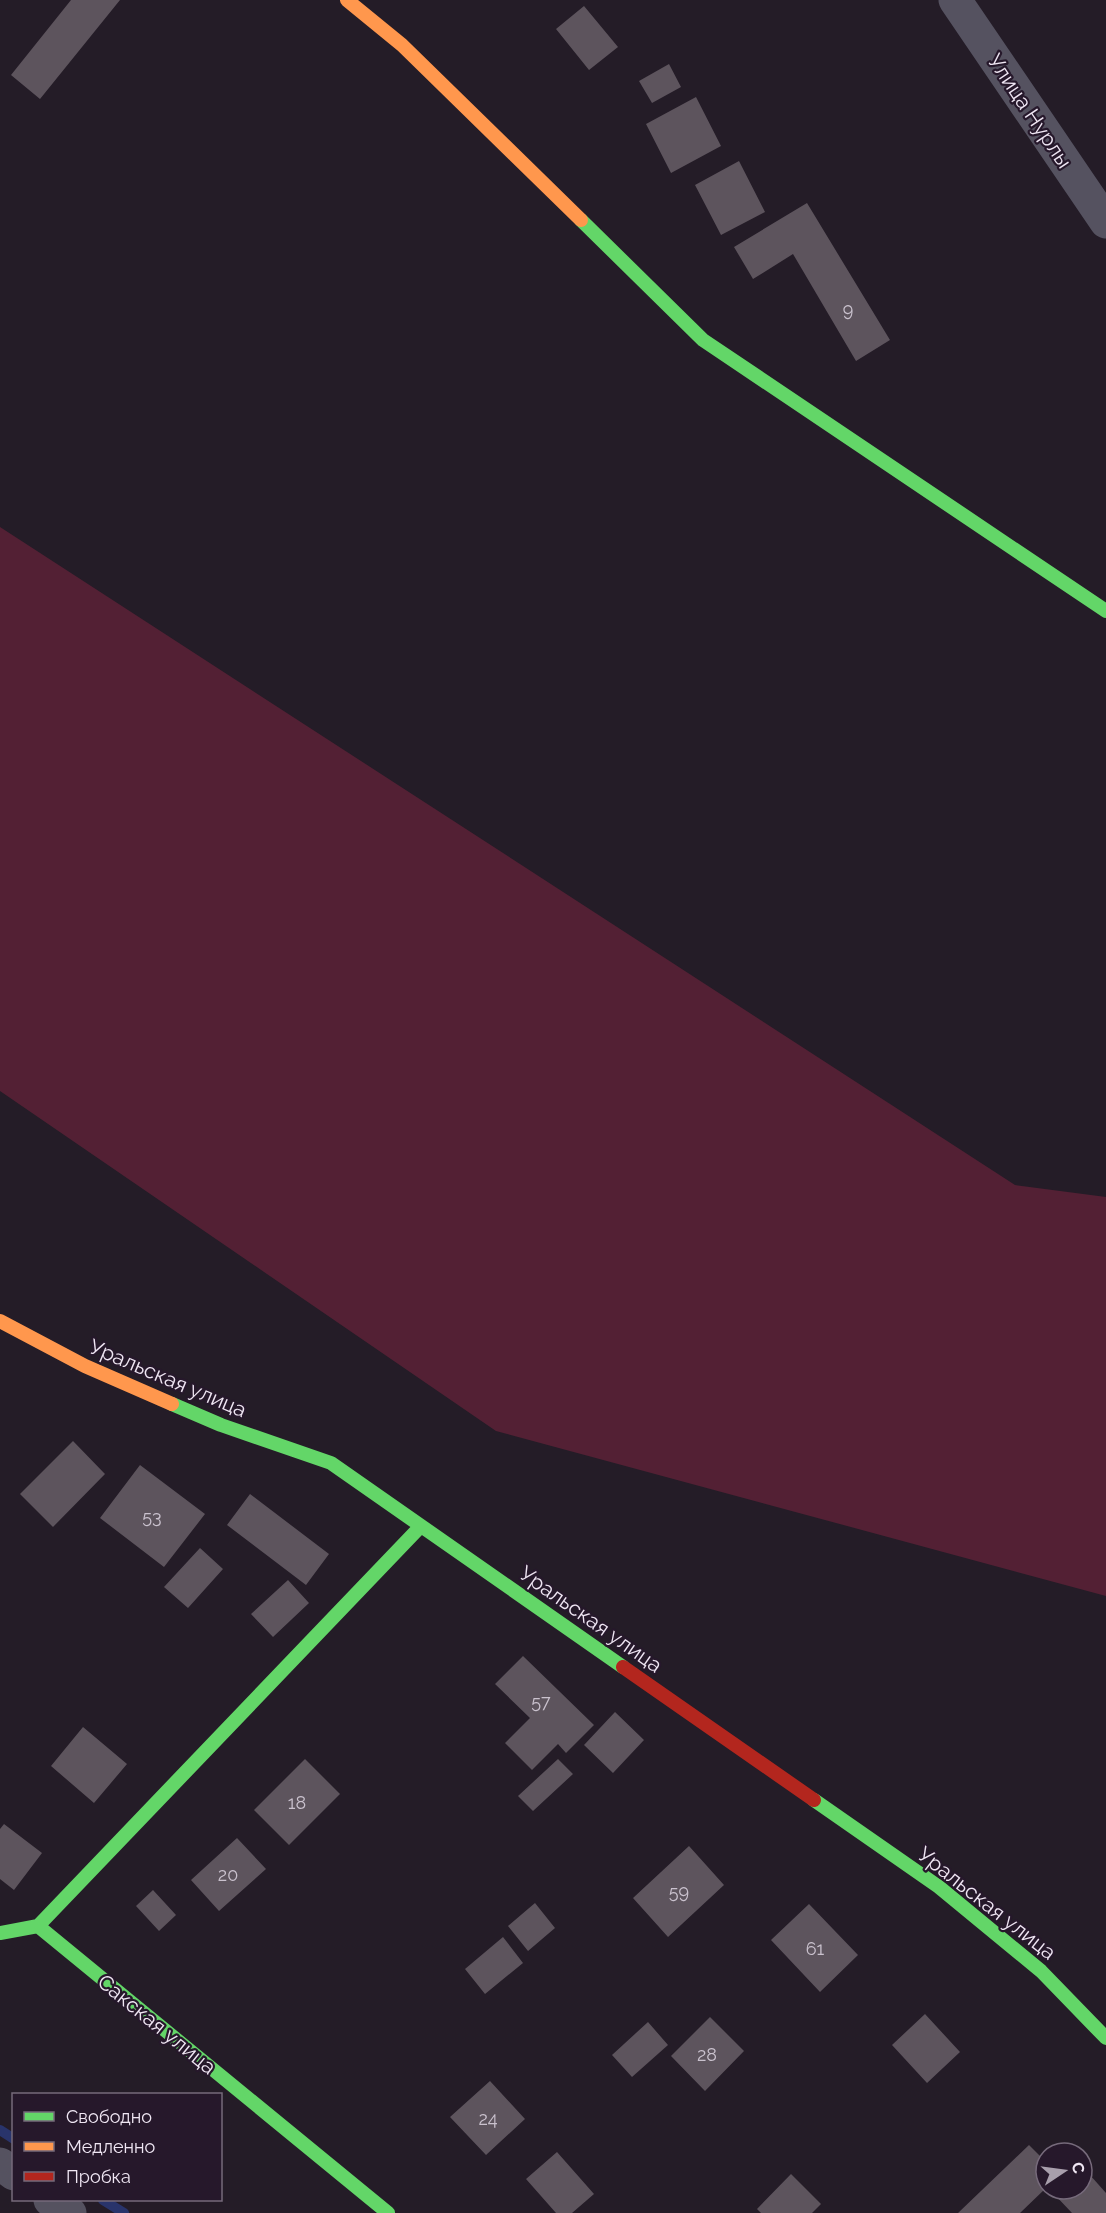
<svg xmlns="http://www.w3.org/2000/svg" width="1106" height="2213" font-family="Raleway,sans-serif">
  <rect width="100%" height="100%" fill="#241c27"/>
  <path fill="#532034" d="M0,527L1015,1185L1106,1197V1596L496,1431L0,1091Z"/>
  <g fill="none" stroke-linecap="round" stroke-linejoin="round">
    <path stroke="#29346b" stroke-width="10" d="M0,2130L14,2139
      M103,2200L124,2213"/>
  </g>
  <path fill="#5d545d" d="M71,0H120L40,99L11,75Z
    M584,6L618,47L589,70L556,29Z
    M669,64L681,87L652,103L639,81Z
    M696,97L721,146L671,173L646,124Z
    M739,161L765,212L721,235L695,185Z
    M807,203L890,340L856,361L793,254L753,279L734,247Z
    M73,1441L105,1474L53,1527L20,1494Z
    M140,1465L205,1514L164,1567L100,1518Z
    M250,1494L329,1554L306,1585L227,1525Z
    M200,1548L223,1569L188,1608L164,1587Z
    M288,1580L309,1603L273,1637L251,1614Z
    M523,1656L594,1725L566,1753L558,1744L532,1770L505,1743L530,1718L495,1684Z
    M615,1712L644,1740L613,1773L584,1745Z
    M83,1727L127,1764L94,1803L51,1766Z
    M305,1759L340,1794L289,1845L254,1810Z
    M558,1759L573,1774L533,1811L518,1796Z
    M4,1824L42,1853L14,1890L0,1879V1829Z
    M237,1838L266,1869L219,1911L191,1880Z
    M689,1846L724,1885L668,1937L633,1898Z
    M153,1890L176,1915L159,1931L136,1906Z
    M535,1903L555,1928L528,1951L508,1926Z
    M809,1904L858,1955L820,1992L771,1940Z
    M503,1937L523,1963L485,1994L465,1969Z
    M925,2014L960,2052L927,2083L892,2045Z
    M710,2017L744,2051L705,2091L671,2056Z
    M648,2022L668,2045L632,2077L612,2055Z
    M490,2081L525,2119L486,2155L450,2117Z
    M1029,2145L1046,2162V2188L1020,2213H958Z
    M557,2152L594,2194L572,2213H556L526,2179Z
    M1082,2166L1106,2193V2213H1072L1054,2194L1059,2189H1082Z
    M791,2174L821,2204L812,2213H761L757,2209Z"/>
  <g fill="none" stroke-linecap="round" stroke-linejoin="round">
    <path stroke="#555260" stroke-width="33" d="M955,0L1106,222
      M0,2164L14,2174
      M50,2200L70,2213"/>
    <path stroke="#63d668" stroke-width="14" d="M581,220L703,340L1106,611
      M172,1404L221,1425L331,1463L623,1667
      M814,1800L939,1887L1041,1971L1106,2038
      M38,1926L388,2213
      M0,1933L38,1926L421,1526"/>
    <path stroke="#ff974d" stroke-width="14" d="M347,0L402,45L581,220
      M0,1321L85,1366L172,1404"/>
    <path stroke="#b3261e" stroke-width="14" d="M623,1667L814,1800"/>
  </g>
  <g text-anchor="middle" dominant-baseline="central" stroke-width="4.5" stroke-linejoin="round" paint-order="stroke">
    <g font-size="18" fill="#cac2ce">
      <text x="848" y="309">9</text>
      <text x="152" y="1516">53</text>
      <text x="541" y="1701">57</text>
      <text x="297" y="1802">18</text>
      <text x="228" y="1874">20</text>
      <text x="679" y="1891">59</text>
      <text x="815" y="1948">61</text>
      <text x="707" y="2054">28</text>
      <text x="488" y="2118">24</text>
    </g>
    <g font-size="21" fill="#efe6f3" stroke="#26182b">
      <text transform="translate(1030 111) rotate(56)">Улица Нурлы</text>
      <text transform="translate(168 1378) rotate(23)">Уральская улица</text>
      <text transform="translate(591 1619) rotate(35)">Уральская улица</text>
      <text transform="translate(987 1903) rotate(38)">Уральская улица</text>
      <text transform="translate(157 2024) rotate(39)">Сакская улица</text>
    </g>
  </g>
  <rect x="12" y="2093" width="210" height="108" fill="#26182b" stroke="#766a7b" stroke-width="1.5"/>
  <rect x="24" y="2112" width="30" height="9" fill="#63d668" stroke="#766a7b" stroke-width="1.5"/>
  <text x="66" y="2123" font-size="18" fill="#efe6f3">Свободно</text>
  <rect x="24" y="2142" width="30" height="9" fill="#ff974d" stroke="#766a7b" stroke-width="1.5"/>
  <text x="66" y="2153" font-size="18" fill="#efe6f3">Медленно</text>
  <rect x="24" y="2172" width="30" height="9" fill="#b3261e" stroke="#766a7b" stroke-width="1.5"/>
  <text x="66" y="2183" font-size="18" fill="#efe6f3">Пробка</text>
  <g transform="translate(1064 2171) rotate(77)"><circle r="28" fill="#26182b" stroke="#766a7b" stroke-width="1.5"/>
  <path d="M0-4.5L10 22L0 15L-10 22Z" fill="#a89fac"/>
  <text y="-9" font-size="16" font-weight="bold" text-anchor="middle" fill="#efe6f3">С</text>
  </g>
</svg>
